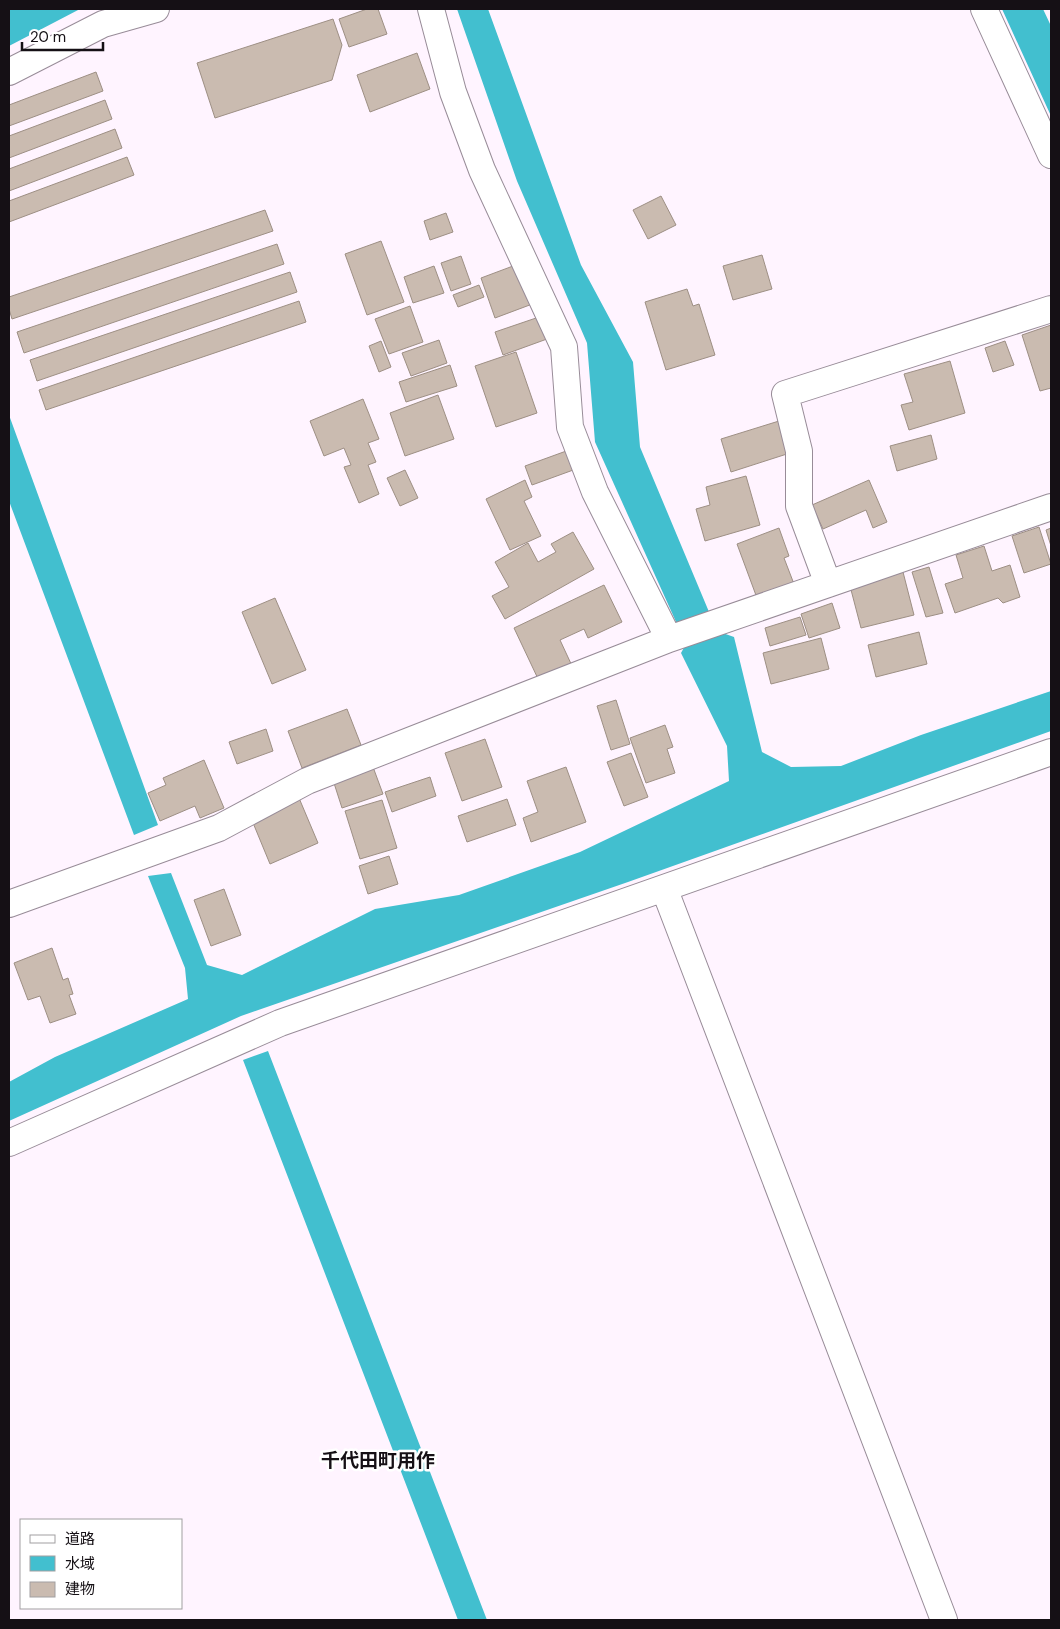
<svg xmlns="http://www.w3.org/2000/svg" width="1060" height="1629" font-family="'DM Sans','Noto Sans JP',sans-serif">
  <rect width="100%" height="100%" fill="#fff4ff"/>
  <path fill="#42bfcf" d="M9,9H80L9,46Z
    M457,9H488L581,265L633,362L640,447L717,631L734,637L762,752L791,767L841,766L921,735L1051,691V731L628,882L241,1016L9,1121V1082L55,1057L188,999L185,968L148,876L171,873L207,965L242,975L375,909L459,895L580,852L729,781L727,746L681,653L686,644L595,442L587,343L517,181Z
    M1002,9H1043L1051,26V116Z
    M9,415L158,825L134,835L9,501Z
    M268,1051L487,1620H458L243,1060Z"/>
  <path fill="#cabbb0" stroke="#9d8f84" d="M367,9H378L387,34L349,47L339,19Z
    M333,19L342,45L332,80L215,118L197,63Z
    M417,53L430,89L370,112L357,75Z
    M96,72L103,91L9,126V105Z
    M105,100L112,119L9,158V136Z
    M115,129L122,148L9,191V169Z
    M127,157L134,175L9,222V201Z
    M661,196L676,225L648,239L633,210Z
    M265,210L273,231L12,319L9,309V297Z
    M446,213L453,232L430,240L424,221Z
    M381,241L404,302L367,315L345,254Z
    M277,244L284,264L24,353L17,332Z
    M762,255L772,289L733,300L723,266Z
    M461,256L471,284L451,291L441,263Z
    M521,263L535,303L495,318L481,278Z
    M434,266L444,293L413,303L404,277Z
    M290,272L297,292L37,381L30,360Z
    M479,285L484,297L458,307L453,295Z
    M687,289L693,306L699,304L715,355L666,370L645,302Z
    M299,301L306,322L46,410L39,390Z
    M410,306L423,342L389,354L375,319Z
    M539,317L547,339L503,355L495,332Z
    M1051,325V388L1040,391L1022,335Z
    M439,340L447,363L411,376L402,353Z
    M381,341L391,367L379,372L369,346Z
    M1005,341L1014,365L993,372L985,348Z
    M516,352L537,413L496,427L475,366Z
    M950,361L965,413L909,430L901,405L913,402L904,374Z
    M450,365L457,386L406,402L399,382Z
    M438,395L454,439L405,456L390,413Z
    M363,399L379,439L368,443L376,462L368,465L379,494L359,503L344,467L351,465L344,448L324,456L310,421Z
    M779,421L790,453L731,472L721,439Z
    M931,435L937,459L897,471L890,446Z
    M569,450L576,469L532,485L525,466Z
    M405,470L418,498L400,506L387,478Z
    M746,476L760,525L705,541L696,509L710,505L706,487Z
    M525,480L532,497L524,501L541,536L510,550L486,499Z
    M869,480L887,522L873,528L866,510L823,529L812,505Z
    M1039,527L1051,564L1024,573L1012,536Z
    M779,528L789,556L784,558L794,584L757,598L737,544Z
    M1051,528V546L1046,530Z
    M573,532L594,569L505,619L492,596L509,587L495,562L528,543L538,562L556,552L551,544Z
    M984,546L992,571L1010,565L1020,597L1003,603L998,598L955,613L945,584L963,578L956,555Z
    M929,567L943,613L926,617L912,572Z
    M903,572L914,615L861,628L850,586Z
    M604,585L622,622L588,638L584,629L560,640L573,668L540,683L514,628Z
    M275,598L306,670L272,684L242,612Z
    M832,603L840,628L809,638L801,614Z
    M800,617L806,635L770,646L765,628Z
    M919,632L927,664L876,677L868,645Z
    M821,638L829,669L771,684L763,653Z
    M616,700L630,744L611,750L597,706Z
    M347,709L361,745L302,768L288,731Z
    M665,725L673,747L667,749L675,773L646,783L630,738Z
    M266,729L273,751L237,764L229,742Z
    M485,739L502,787L462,801L445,753Z
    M631,753L648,797L624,806L607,762Z
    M204,760L224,808L200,818L195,806L160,821L148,793L166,785L163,778Z
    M373,767L383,794L342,808L333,780Z
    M566,767L586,822L531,842L523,818L538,812L527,781Z
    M430,777L436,796L392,812L385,792Z
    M299,798L318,843L270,864L251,818Z
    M507,799L516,825L467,842L458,816Z
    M382,800L397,848L360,859L345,811Z
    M389,856L398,884L368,894L359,866Z
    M224,889L241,935L211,946L194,900Z
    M52,948L63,980L68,978L73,994L69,995L76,1014L50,1023L40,996L28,1000L14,963Z"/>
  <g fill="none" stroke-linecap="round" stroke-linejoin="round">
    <g stroke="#988c98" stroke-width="28">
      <path id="minor" d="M431,9L453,92L482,170L564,347L570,427L595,492L669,639
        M984,9L1051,155
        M9,72L103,24L156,9
        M828,584L799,506V451L785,394L1051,309
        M664,888L944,1620
        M9,904L219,828L307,781L669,639L1051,507
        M9,1143L280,1023L1051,752"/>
    </g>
    <use href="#minor" stroke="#fff" stroke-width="26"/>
  </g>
  <g text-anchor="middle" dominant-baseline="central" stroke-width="5" stroke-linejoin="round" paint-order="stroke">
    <g font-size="19" font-weight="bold" fill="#151015" stroke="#fff">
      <text x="378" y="1460">千代田町用作</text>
    </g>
  </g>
  <rect width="1060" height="1629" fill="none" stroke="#151015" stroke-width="20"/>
  <rect x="20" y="1519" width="162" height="90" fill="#ffffff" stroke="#a19fa1"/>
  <rect x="30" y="1535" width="25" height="8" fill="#ffffff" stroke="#a19fa1"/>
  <text x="65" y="1544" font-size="15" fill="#151015">道路</text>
  <rect x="30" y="1556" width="25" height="15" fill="#42bfcf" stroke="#a19fa1"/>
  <text x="65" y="1569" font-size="15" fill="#151015">水域</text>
  <rect x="30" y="1582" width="25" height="15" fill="#cabbb0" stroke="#a19fa1"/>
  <text x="65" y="1594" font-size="15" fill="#151015">建物</text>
  <path d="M22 42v8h81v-8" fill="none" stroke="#151015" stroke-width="2.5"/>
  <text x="30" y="42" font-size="15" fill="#151015" stroke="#ffffff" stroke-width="4" paint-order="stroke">20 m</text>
</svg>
